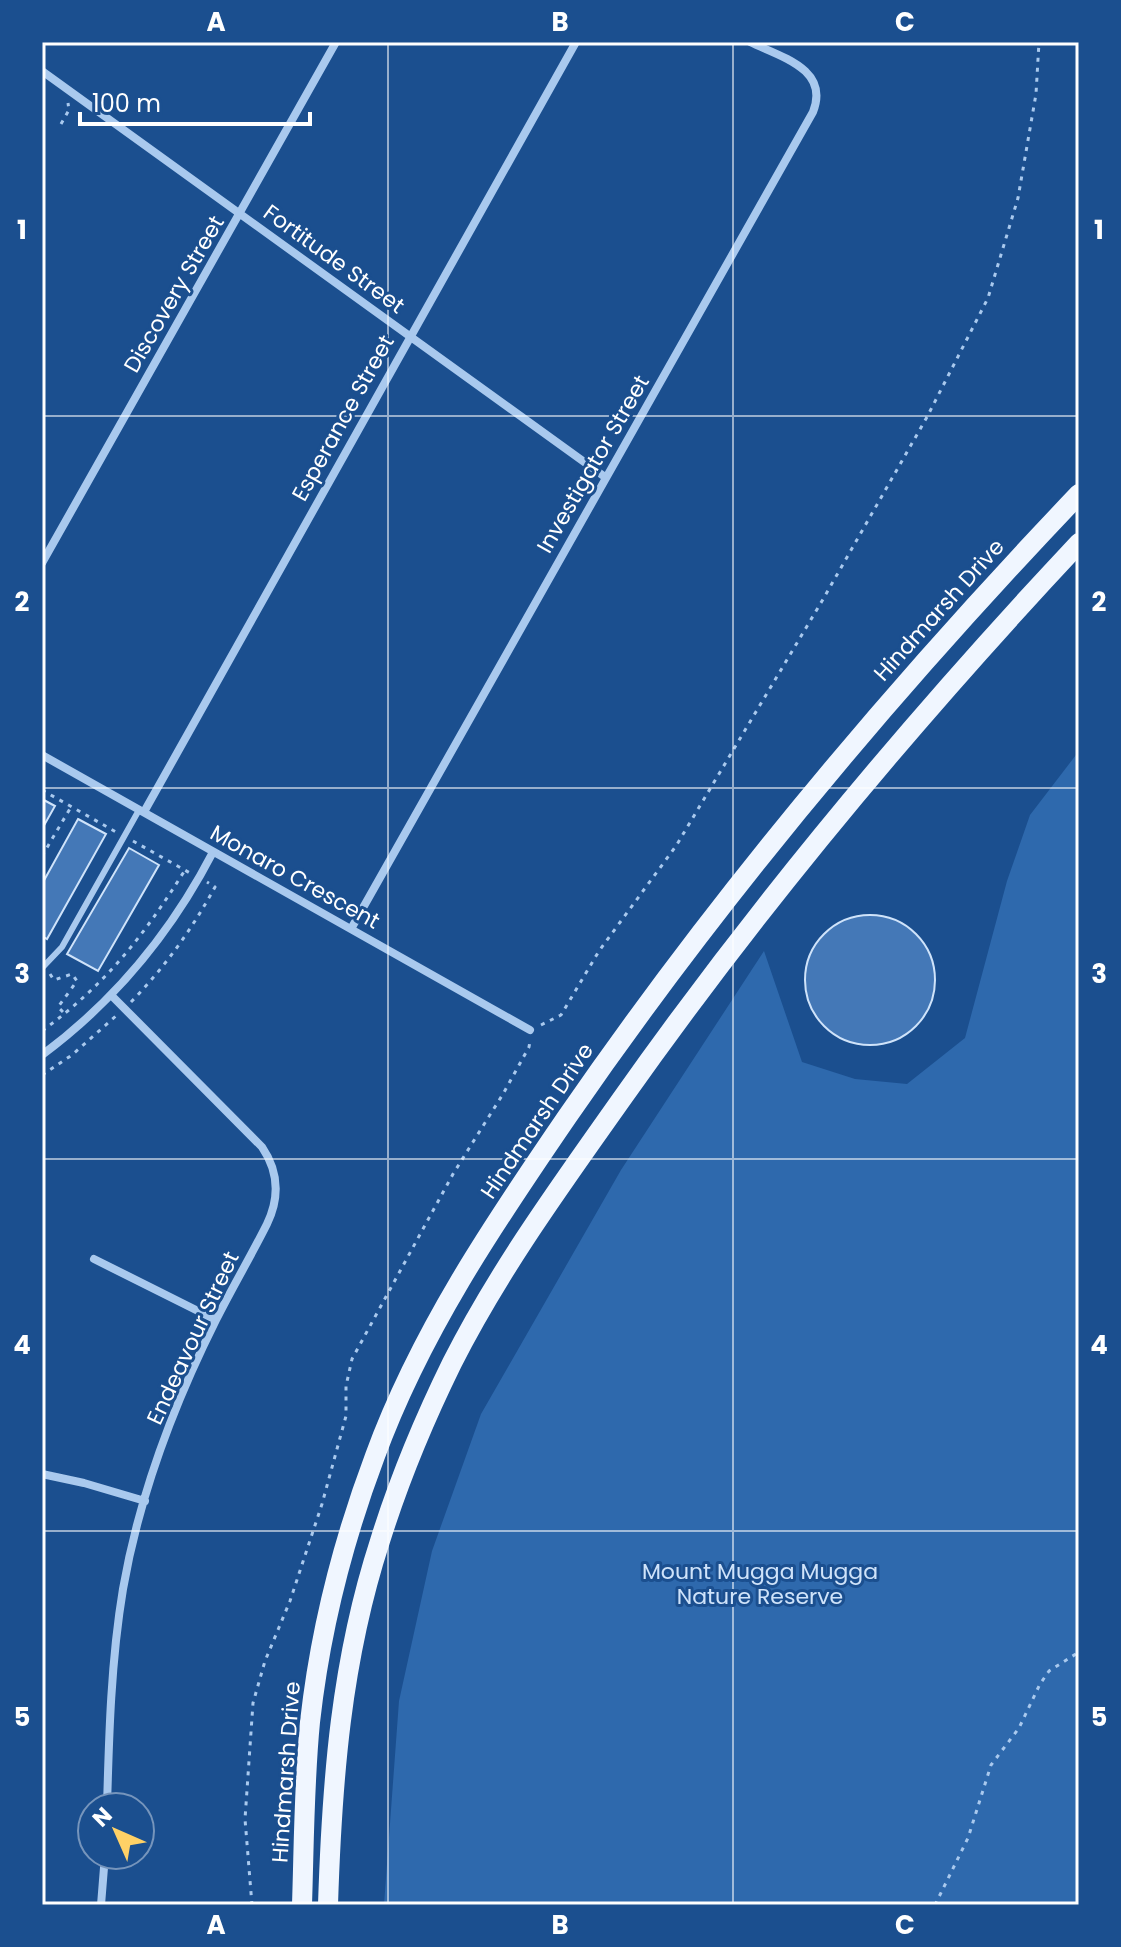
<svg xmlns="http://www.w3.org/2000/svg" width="1121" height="1947" font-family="Poppins,sans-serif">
  <rect width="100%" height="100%" fill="#1b4f8f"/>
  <path fill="#2e69ad" d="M1079,751V1905H384L399,1701L432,1551L481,1414L621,1170L764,951L802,1062L855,1079L907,1084L965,1038L1007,881L1030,815Z"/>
  <path fill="#4478b7" stroke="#cfe3fa" stroke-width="2" d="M42,799L55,806L42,829Z
    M78,819L106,834L47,939L42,936V884Z
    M129,848L159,865L98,971L67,954Z
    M805 980a65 65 0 1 1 130 0a65 65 0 1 1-130 0Z"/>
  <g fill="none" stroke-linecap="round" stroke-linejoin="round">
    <path stroke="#a9c9ee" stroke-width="3" stroke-dasharray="4 6" stroke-linecap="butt" d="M61,124L69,110L68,103
      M42,790L116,832
      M133,841L190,873
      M42,856L71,807
      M50,974L54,980L72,974L77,981L58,1007L64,1013
      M131,1002C165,967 192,929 215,887L207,882
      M541,1025L561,1015L599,951L676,846L822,601L927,417L988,298L1018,198L1036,94L1039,42
      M42,1031C106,984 143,937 185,870
      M42,1075L72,1055L117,1015
      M252,1905L245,1819L253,1703L265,1661L290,1601L322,1504L346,1416V1386L352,1359L453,1174L503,1094L529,1047L530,1041
      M935,1905L968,1838L991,1765L1019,1728L1040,1684L1049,1671L1079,1652"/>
    <path stroke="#a9c9ee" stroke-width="6" d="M42,968L62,947L139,810"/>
    <path stroke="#a9c9ee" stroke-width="8" d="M42,71L605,477
      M42,563L336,42
      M42,755L530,1030
      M144,812L576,42
      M351,929L813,112C830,69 781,57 750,42
      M42,1055C116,1000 171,933 213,852
      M94,1259L216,1320
      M42,1474L84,1483L145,1501
      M107,1807C109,1734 111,1661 123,1589C139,1497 174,1404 216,1320C232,1288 251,1256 267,1224C280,1197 279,1172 262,1147L112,996
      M101,1905L105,1855"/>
    <path stroke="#f0f6ff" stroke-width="20" d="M302,1905C304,1844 304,1783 310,1722C320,1632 343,1541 375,1456C420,1333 493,1225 567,1117C720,895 893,689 1079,494
      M328,1905C332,1780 341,1661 380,1541C399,1480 424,1420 452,1363C499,1270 561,1185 621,1100C760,903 914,719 1079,543"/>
  </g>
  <path fill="none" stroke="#fff" stroke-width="2" stroke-opacity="0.55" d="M388,42V1905M733,42V1905M42,416H1079M42,788H1079M42,1159H1079M42,1531H1079"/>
  <g text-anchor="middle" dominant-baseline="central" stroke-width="6" stroke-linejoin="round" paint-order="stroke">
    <g font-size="22" fill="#fff" stroke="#1b4f8f">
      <text transform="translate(334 259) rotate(36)">Fortitude Street</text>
      <text transform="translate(174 294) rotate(-60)">Discovery Street</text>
      <text transform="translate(343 418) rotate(-61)">Esperance Street</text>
      <text transform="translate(593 464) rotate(-60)">Investigator Street</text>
      <text transform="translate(939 610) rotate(-48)">Hindmarsh Drive</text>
      <text transform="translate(295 877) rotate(29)">Monaro Crescent</text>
      <text transform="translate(537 1121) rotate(-56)">Hindmarsh Drive</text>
      <text transform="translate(193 1338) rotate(-65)">Endeavour Street</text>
      <text transform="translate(286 1772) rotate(-86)">Hindmarsh Drive</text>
    </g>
    <g font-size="22" fill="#cfe3fa" stroke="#1b4f8f">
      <text x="760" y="1571">Mount Mugga Mugga<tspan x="760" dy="25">Nature Reserve</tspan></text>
    </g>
  </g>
  <rect width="1121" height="1947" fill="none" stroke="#1b4f8f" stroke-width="88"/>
  <g transform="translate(116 1831) rotate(315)"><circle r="38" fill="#1b4f8f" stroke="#7695bc" stroke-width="2"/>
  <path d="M0-6L14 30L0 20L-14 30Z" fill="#ffd166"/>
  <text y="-12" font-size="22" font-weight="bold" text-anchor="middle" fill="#ffffff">N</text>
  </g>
  <path d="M80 112v12h230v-12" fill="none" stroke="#ffffff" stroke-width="4"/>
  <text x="92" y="112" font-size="24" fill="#ffffff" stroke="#1b4f8f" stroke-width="6" paint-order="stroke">100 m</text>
  <rect x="44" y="44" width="1033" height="1859" fill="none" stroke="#fff" stroke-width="3"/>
  <g font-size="26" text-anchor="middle" font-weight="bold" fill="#fff">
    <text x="216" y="31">A</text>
    <text x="560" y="31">B</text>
    <text x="905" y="31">C</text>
    <text x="22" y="239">1</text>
    <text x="1099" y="239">1</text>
    <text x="22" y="611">2</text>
    <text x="1099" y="611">2</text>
    <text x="22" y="983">3</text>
    <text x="1099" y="983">3</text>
    <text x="22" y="1354">4</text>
    <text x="1099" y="1354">4</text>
    <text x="22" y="1726">5</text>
    <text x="1099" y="1726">5</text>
    <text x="216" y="1934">A</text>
    <text x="560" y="1934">B</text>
    <text x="905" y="1934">C</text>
  </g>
</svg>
